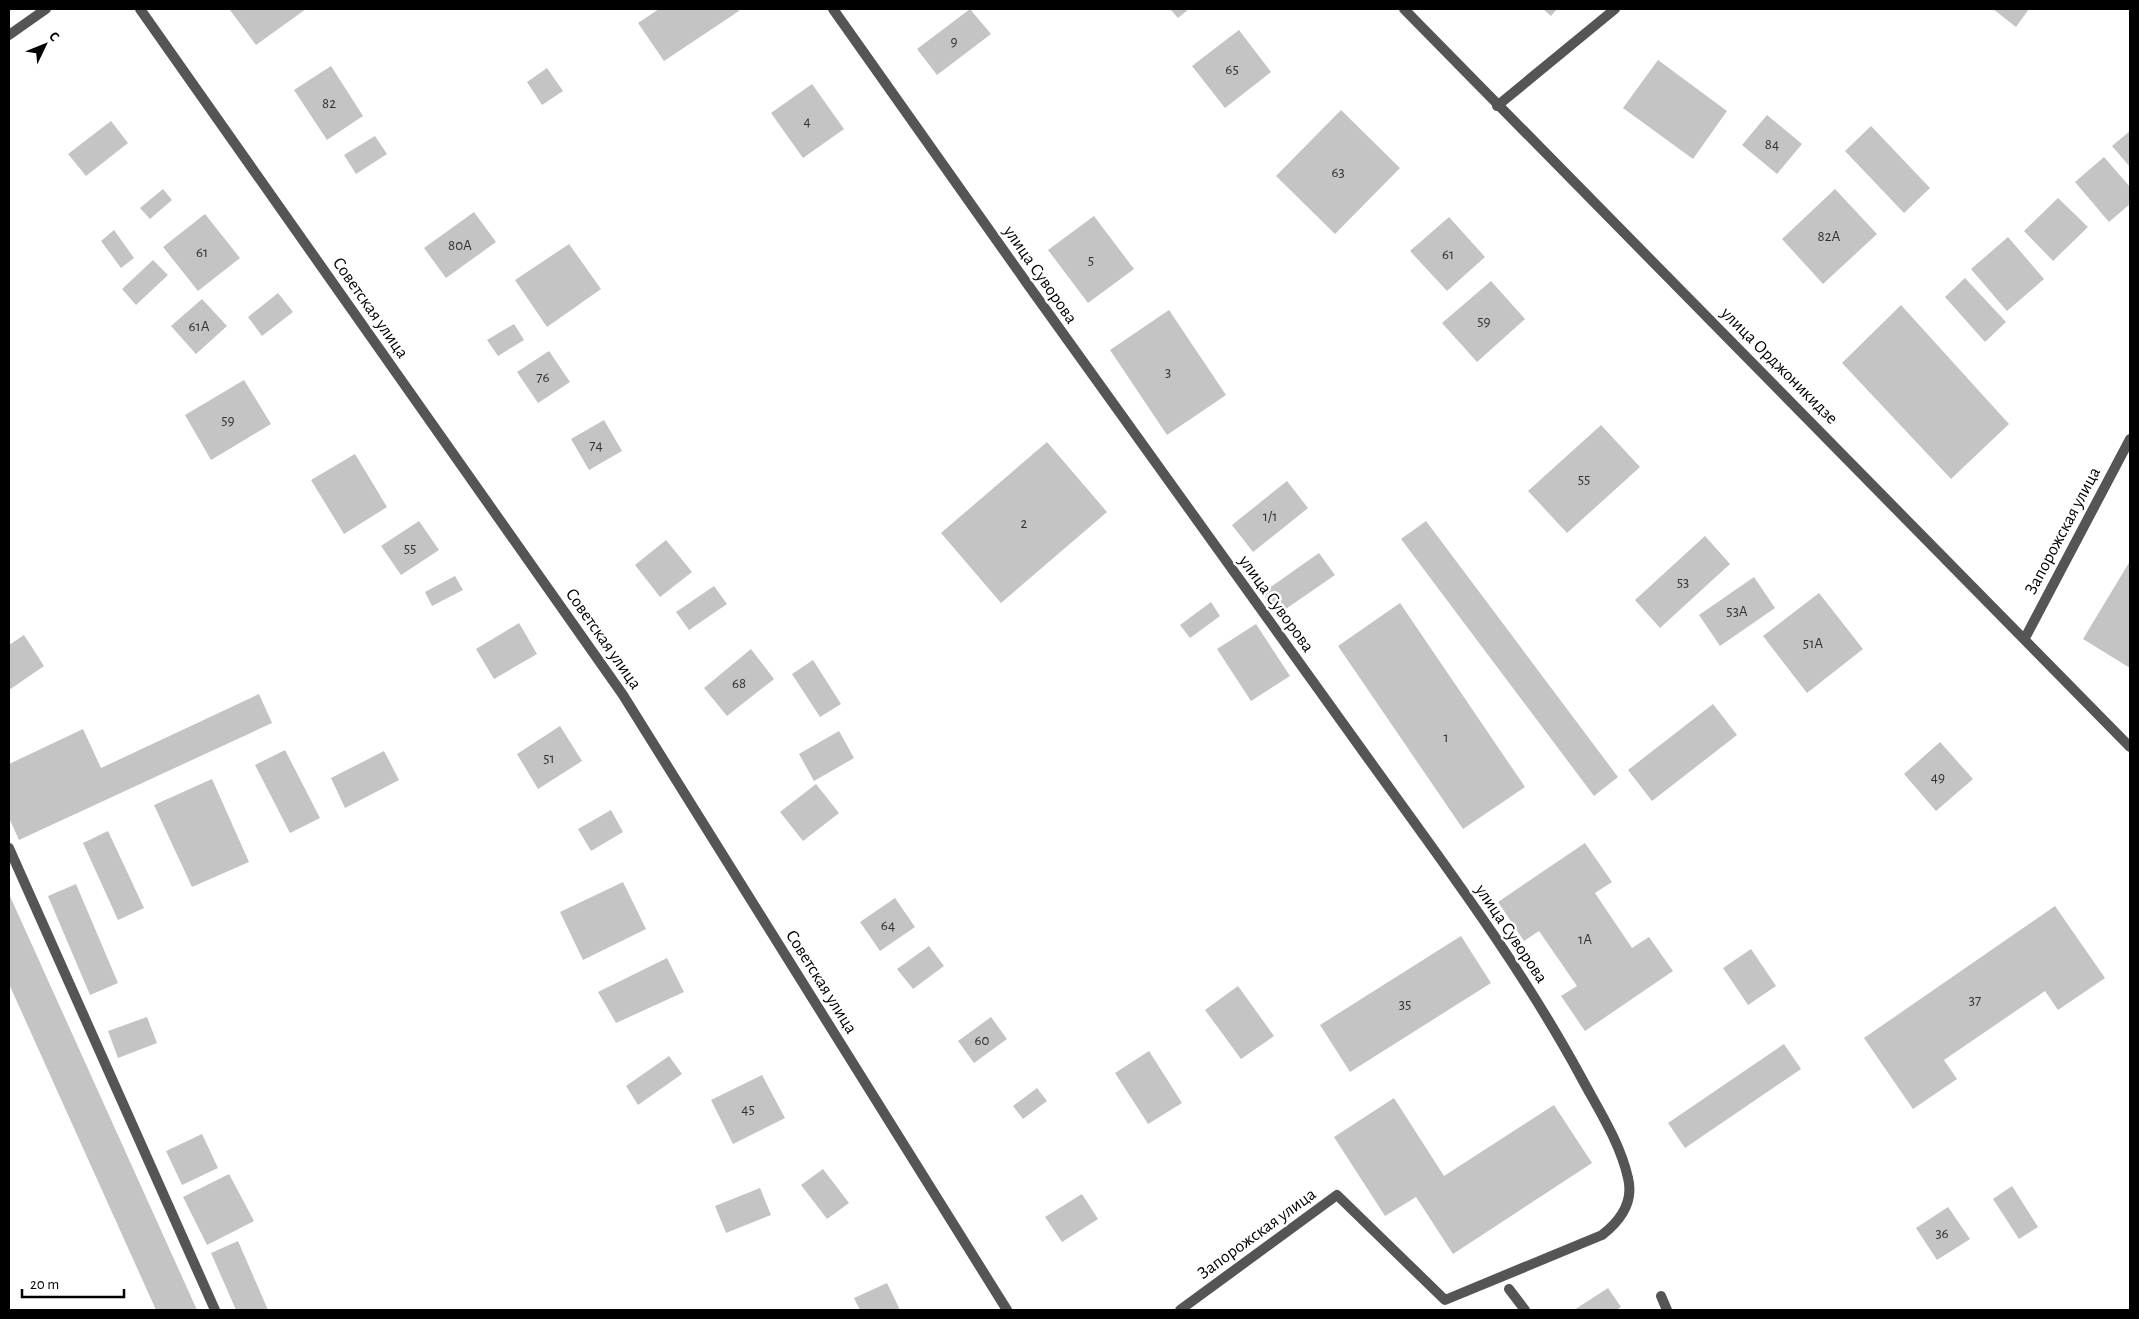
<svg xmlns="http://www.w3.org/2000/svg" width="2139" height="1319" font-family="'Alegreya Sans',sans-serif">
  <rect width="100%" height="100%" fill="#fff"/>
  <path fill="#c4c4c4" d="M232,9H306L256,45L230,10Z
    M659,9H738L739,11L664,61L638,23Z
    M970,9L991,34L937,75L917,49Z
    M1170,9H1189L1178,18Z
    M1543,9H1557L1551,16Z
    M1993,9H2029L2016,27Z
    M1239,30L1271,72L1225,108L1192,66Z
    M1658,60L1727,111L1693,159L1623,108Z
    M331,66L363,116L327,140L294,90Z
    M547,68L563,91L542,105L527,82Z
    M812,84L844,129L803,158L771,113Z
    M1341,110L1400,168L1335,234L1276,176Z
    M1767,115L1802,144L1777,174L1742,145Z
    M111,121L128,143L86,176L68,154Z
    M1871,126L1930,188L1904,213L1845,151Z
    M2130,131V167L2112,146Z
    M375,136L387,154L356,174L344,155Z
    M2104,157L2130,187V204L2109,222L2075,182Z
    M163,189L172,200L150,219L140,208Z
    M1835,189L1877,234L1823,284L1782,239Z
    M2058,198L2088,227L2053,261L2024,231Z
    M474,212L496,242L446,278L424,248Z
    M205,214L240,258L198,291L163,247Z
    M1094,216L1134,269L1088,303L1048,250Z
    M1449,217L1485,257L1447,291L1410,251Z
    M114,230L134,258L121,268L101,241Z
    M2008,237L2044,279L2007,311L1971,269Z
    M569,244L601,289L547,327L515,280Z
    M153,260L168,275L136,305L122,289Z
    M1965,278L2006,322L1985,342L1945,297Z
    M1491,281L1525,319L1477,362L1442,323Z
    M278,293L293,312L262,336L248,317Z
    M202,299L227,326L196,354L171,326Z
    M1901,305L2009,424L1951,479L1842,363Z
    M1169,310L1226,395L1167,435L1110,350Z
    M514,324L524,340L498,356L487,340Z
    M549,351L570,382L538,403L517,372Z
    M244,380L271,424L211,460L185,415Z
    M604,420L622,451L589,470L571,439Z
    M1601,425L1640,467L1567,533L1528,491Z
    M1047,442L1107,512L1001,603L941,533Z
    M355,454L387,507L344,534L311,480Z
    M1287,481L1308,508L1253,552L1232,525Z
    M419,521L439,550L401,575L381,546Z
    M1426,521L1618,777L1594,796L1401,539Z
    M1705,536L1730,564L1660,628L1635,600Z
    M666,540L692,572L660,597L635,565Z
    M1319,553L1335,575L1277,615L1262,593Z
    M2130,561V668L2083,639Z
    M455,576L463,590L432,606L425,592Z
    M1754,577L1775,608L1720,646L1699,615Z
    M714,586L727,604L689,630L676,612Z
    M1819,593L1863,649L1807,693L1763,636Z
    M1211,602L1220,616L1190,638L1180,625Z
    M1400,603L1525,787L1463,829L1338,646Z
    M519,623L537,654L494,679L476,649Z
    M1256,624L1290,676L1251,701L1217,649Z
    M24,635L44,666L9,690V645Z
    M751,649L774,679L727,716L704,688Z
    M813,660L841,704L820,717L792,674Z
    M259,694L272,723L19,840L9,818V764L83,729L101,768Z
    M1713,704L1737,735L1652,801L1628,770Z
    M560,726L582,761L538,789L517,754Z
    M839,731L854,758L814,781L799,754Z
    M1940,742L1973,779L1936,811L1904,774Z
    M285,750L320,818L290,833L255,765Z
    M384,751L399,780L345,808L331,778Z
    M212,779L249,862L192,887L154,805Z
    M816,784L839,813L803,841L780,812Z
    M611,810L623,832L591,851L578,829Z
    M108,831L144,908L118,920L83,843Z
    M1585,843L1612,882L1595,893L1632,948L1649,937L1673,971L1585,1031L1561,996L1577,986L1539,931L1524,941L1498,902Z
    M623,882L646,929L583,960L560,912Z
    M76,884L118,983L90,995L48,896Z
    M9,894L197,1310H156L9,984Z
    M895,898L915,927L880,951L860,922Z
    M2055,906L2105,978L2058,1010L2045,991L1944,1060L1957,1079L1913,1109L1864,1038Z
    M1461,936L1491,983L1350,1072L1320,1025Z
    M929,946L944,966L913,989L897,969Z
    M1751,949L1776,986L1748,1005L1723,968Z
    M667,958L684,992L616,1023L598,992Z
    M1238,986L1274,1036L1241,1059L1205,1010Z
    M147,1017L157,1043L118,1058L108,1031Z
    M991,1017L1007,1039L974,1063L958,1041Z
    M1784,1044L1801,1069L1685,1148L1668,1123Z
    M1149,1051L1182,1103L1148,1124L1115,1073Z
    M669,1056L682,1074L638,1105L626,1086Z
    M762,1075L785,1118L733,1144L711,1100Z
    M1037,1088L1047,1101L1023,1119L1013,1106Z
    M1394,1098L1444,1176L1554,1105L1592,1163L1453,1254L1416,1197L1385,1216L1334,1137Z
    M202,1134L218,1168L182,1185L166,1151Z
    M823,1169L849,1203L827,1219L801,1185Z
    M229,1174L254,1221L207,1245L183,1197Z
    M2012,1186L2038,1227L2019,1239L1993,1199Z
    M760,1188L771,1215L726,1233L715,1206Z
    M1082,1194L1098,1219L1062,1242L1045,1217Z
    M1948,1207L1970,1239L1937,1260L1916,1228Z
    M238,1241L268,1310H236L211,1253Z
    M887,1283L900,1310H860L854,1298Z
    M1608,1288L1621,1307L1616,1310H1574Z"/>
  <g fill="none" stroke-linecap="round" stroke-linejoin="round">
    <path stroke="#555" stroke-width="10" d="M1497,106L1615,9
      M9,848L215,1310
      M1509,1289L1525,1310
      M1661,1296L1667,1310"/>
    <path stroke="#555" stroke-width="10" d="M140,9L623,695L1007,1310
      M833,9C1006,255 1180,499 1357,743C1435,852 1517,959 1581,1077C1598,1109 1620,1142 1628,1178C1634,1202 1620,1221 1602,1235L1445,1300L1337,1195L1180,1310
      M1404,9L2130,747
      M9,35L46,9
      M2025,638L2130,439"/>
  </g>
  <g text-anchor="middle" dominant-baseline="central" stroke-width="5" stroke-linejoin="round" paint-order="stroke">
    <g font-size="15" fill="#313131">
      <text x="954" y="41">9</text>
      <text x="1232" y="69">65</text>
      <text x="329" y="103">82</text>
      <text x="807" y="121">4</text>
      <text x="1772" y="144">84</text>
      <text x="1338" y="172">63</text>
      <text x="1829" y="236">82А</text>
      <text x="460" y="245">80А</text>
      <text x="202" y="252">61</text>
      <text x="1448" y="254">61</text>
      <text x="1091" y="260">5</text>
      <text x="1484" y="321">59</text>
      <text x="199" y="326">61А</text>
      <text x="1168" y="372">3</text>
      <text x="543" y="377">76</text>
      <text x="228" y="420">59</text>
      <text x="596" y="445">74</text>
      <text x="1584" y="479">55</text>
      <text x="1270" y="516">1/1</text>
      <text x="1024" y="523">2</text>
      <text x="410" y="548">55</text>
      <text x="1683" y="582">53</text>
      <text x="1737" y="611">53А</text>
      <text x="1813" y="643">51А</text>
      <text x="739" y="683">68</text>
      <text x="1446" y="737">1</text>
      <text x="549" y="758">51</text>
      <text x="1938" y="777">49</text>
      <text x="888" y="925">64</text>
      <text x="1585" y="939">1А</text>
      <text x="1975" y="1000">37</text>
      <text x="1405" y="1004">35</text>
      <text x="982" y="1040">60</text>
      <text x="748" y="1109">45</text>
      <text x="1942" y="1233">36</text>
    </g>
    <g font-size="18" fill="#000" stroke="#fff">
      <text transform="translate(1040 275) rotate(55)">улица Суворова</text>
      <text transform="translate(370 308) rotate(55)">Советская улица</text>
      <text transform="translate(1779 366) rotate(45)">улица Орджоникидзе</text>
      <text transform="translate(2063 531) rotate(-62)">Запорожская улица</text>
      <text transform="translate(1276 604) rotate(54)">улица Суворова</text>
      <text transform="translate(603 639) rotate(55)">Советская улица</text>
      <text transform="translate(1511 934) rotate(56)">улица Суворова</text>
      <text transform="translate(821 982) rotate(58)">Советская улица</text>
      <text transform="translate(1257 1234) rotate(-36)">Запорожская улица</text>
    </g>
  </g>
  <rect width="2139" height="1319" fill="none" stroke="#000000" stroke-width="20"/>
  <g transform="translate(45 45) rotate(47)" stroke="#ffffff" stroke-width="4" paint-order="stroke">
  <path d="M0-4L9 19L0 12L-9 19Z" fill="#000000"/>
  <text y="-8" font-size="14" font-weight="bold" text-anchor="middle" fill="#000000">С</text>
  </g>
  <path d="M22 1289v8h102v-8" fill="none" stroke="#000000" stroke-width="2.5"/>
  <text x="30" y="1289" font-size="15" fill="#000000" stroke="#ffffff" stroke-width="4" paint-order="stroke">20 m</text>
</svg>
